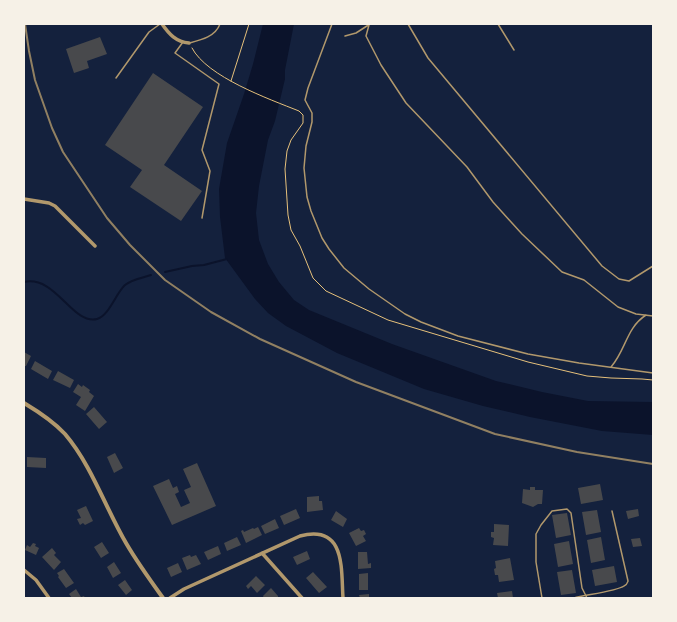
<svg xmlns="http://www.w3.org/2000/svg" width="677" height="622" font-family="'Public Sans',sans-serif">
  <rect width="100%" height="100%" fill="#14213d"/>
  <path fill="#0b132b" d="M263,24H294L285,70V79L275,121L268,140L259,186L256,213L259,240L268,264L279,282L294,300L309,310L392,344L496,381L542,392L588,401L653,402V435L602,431L530,417L483,406L424,389L337,353L286,326L268,313L255,299L225,258L220,217L219,189L227,143L244,94L253,64Z"/>
  <g fill="none" stroke-linecap="round" stroke-linejoin="round">
    <path stroke="#0b132b" stroke-width="2" d="M165,272L192,266L204,265L227,259
      M24,282C56,275 72,325 97,319C109,316 116,293 125,285C132,279 143,278 151,275"/>
  </g>
  <path fill="#48494c" d="M100,37L107,54L87,61L89,68L74,73L66,49Z
    M153,73L203,107L164,165L202,191L181,221L130,187L142,170L105,145Z
    M24,352L31,356L26,366H24Z
    M35,361L52,371L48,379L31,369Z
    M58,371L74,380L70,388L53,380Z
    M78,384L82,387L83,385L90,390L89,392L94,396L85,411L76,405L81,397L73,392Z
    M94,407L107,422L99,429L86,414Z
    M115,453L123,468L114,473L107,457Z
    M27,457L46,458V468L27,467Z
    M197,463L216,506L172,525L153,486L169,479L173,488L177,486L179,492L175,494L181,507L190,503L184,490L191,487L183,469Z
    M600,484L603,500L581,504L578,488Z
    M530,487H535V490H543L542,504H538L533,507L522,503L523,489L530,490Z
    M319,496V501H322L323,510L307,512V497Z
    M86,506L93,521L85,525L83,523L80,525L77,519L81,518L77,510Z
    M296,509L300,518L284,525L280,516Z
    M638,509L639,516L628,519L626,511Z
    M597,510L601,532L586,535L582,512Z
    M336,511L347,519L343,527L331,520Z
    M567,513L571,535L556,538L552,515Z
    M275,519L279,528L265,534L261,526Z
    M494,524L509,525L508,546L493,545L494,538L491,537V532H494Z
    M258,527L262,535L246,543L241,531L243,530L244,532L253,528L254,529Z
    M359,528L361,531L364,530L366,534L363,536L366,541L356,546L349,533Z
    M237,537L241,545L227,551L224,543Z
    M601,537L605,560L591,563L587,540Z
    M640,538L642,546L633,547L631,539Z
    M569,541L573,564L558,567L554,544Z
    M102,542L109,553L101,558L94,547Z
    M33,543L36,544L35,546L39,548L36,555L25,550L27,545L30,547Z
    M218,546L221,554L208,560L204,552Z
    M52,548L56,553L54,555L61,562L54,570L42,557Z
    M307,551L310,559L297,565L293,557Z
    M358,552H367L368,564L371,563V568L358,569Z
    M190,555L191,557L196,555L201,564L187,570L182,558Z
    M510,558L514,580L499,582L498,575H495L494,569L496,568L495,561Z
    M114,562L121,573L113,578L107,567Z
    M178,563L182,572L171,577L167,568Z
    M614,566L617,582L595,586L592,570Z
    M64,569L74,583L66,588L58,577L59,576L57,573Z
    M572,570L576,593L561,595L557,572Z
    M313,572L327,587L319,593L306,578Z
    M368,573V590H359V574Z
    M256,576L265,585L257,593L251,586L248,589L246,586Z
    M125,580L132,590L126,595L118,585Z
    M271,588L278,596V598H264L263,596Z
    M76,589L81,597L84,596L85,598H72L69,594Z
    M512,591L513,598H498L497,593Z
    M369,594V598H360L359,595Z"/>
  <g fill="none" stroke-linecap="round" stroke-linejoin="round">
    <path stroke="#e5c07b" stroke-width="1" d="M192,48C207,77 269,99 299,111L303,115V123L291,140L287,151L285,169L288,215L291,230L300,246L313,278L326,291L388,320L528,362L587,376L611,378L642,379L653,380
      M231,81L249,24"/>
    <path stroke="#b1986c" stroke-width="1.5" d="M332,24L308,88L305,100L312,113V122L306,146L304,168L307,197L311,211L322,238L329,249L344,268L369,289L405,314L421,322L458,336L528,354L579,363L653,373
      M408,24L428,58L602,266L619,279L629,281L653,266
      M498,24L514,50
      M369,25L366,36L381,65L406,103L467,167L493,202L522,234L562,272L584,280L618,307L636,314L653,316
      M345,36L356,33L370,24
      M183,42L175,53L219,84L202,150L210,171L202,218
      M189,43C201,40 215,37 220,24
      M116,78L149,32L160,24
      M611,367C626,350 626,328 646,315
      M542,598L536,562V534L541,525L552,511L567,509L571,513L582,588L587,598
      M574,598C585,595 617,591 624,586C627,585 627,584 628,581L612,511"/>
    <path stroke="#b1986c" stroke-width="3.5" d="M162,24C169,34 176,42 189,43
      M24,199L49,203L55,206L95,246
      M262,553L302,598
      M24,570L36,580L49,598
      M170,598L184,589L300,536C346,524 341,569 343,598"/>
    <path stroke="#b1986c" stroke-width="4" d="M24,403C39,412 53,421 65,434C92,466 105,507 126,543C137,562 150,580 163,598"/>
    <path stroke="#918062" stroke-width="2" d="M25,24L29,51L35,80L52,128L63,152L107,218L130,245L165,280L211,312L260,339L356,382L495,434L577,452L653,464"/>
  </g>
  <rect width="677" height="622" fill="none" stroke="#f6f1e7" stroke-width="50"/>
</svg>
